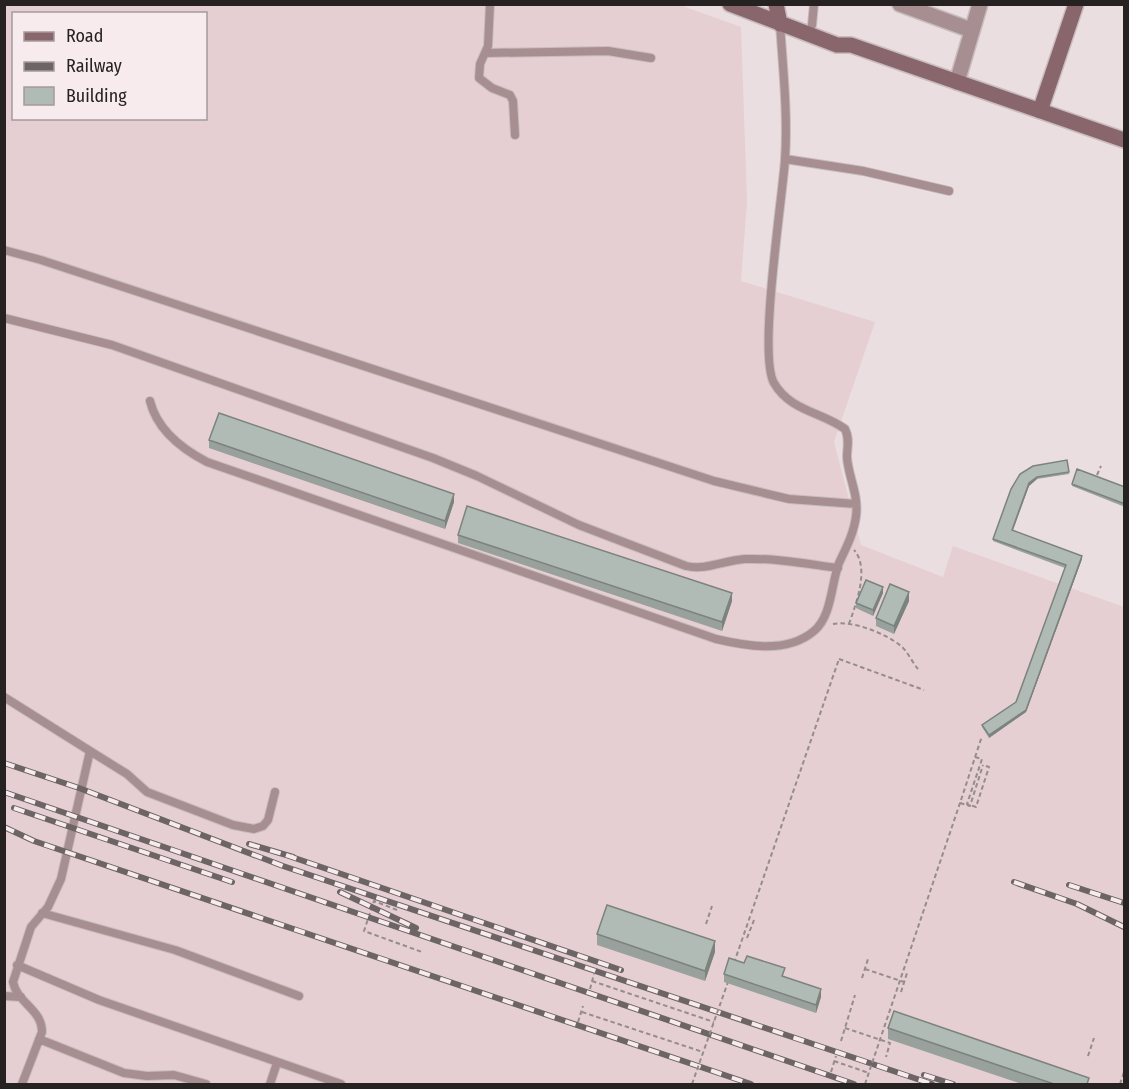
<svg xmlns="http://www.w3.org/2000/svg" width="1129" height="1089" font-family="'Fira Sans Condensed',sans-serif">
  <rect width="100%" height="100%" fill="#ebdee0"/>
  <path fill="#e5cfd2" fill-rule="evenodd" d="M677,4L741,27L747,202L741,281L875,322L834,442L861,545L943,577L953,546L1124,607V1084H5V5ZM14,14H206V118H14Z"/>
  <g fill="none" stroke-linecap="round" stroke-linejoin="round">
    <g stroke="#c8bcbe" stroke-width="10">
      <path id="lane" d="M490,4L488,46L480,64L479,78L492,88L510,95L513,101L515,135
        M812,25L814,4
        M486,53L608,51L651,58
        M785,159L863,171L949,191
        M4,250L41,260L714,481L789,499L856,504
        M4,318L112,345L433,458L477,476L579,525L686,566C705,571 725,560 745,559C776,558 807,564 838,568
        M150,401C157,430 182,449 207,462L716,639C746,646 787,654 814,631C832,616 831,584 839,563C846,548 854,533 856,516C859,495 848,476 847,457C847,447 850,439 845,429C822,412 790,411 774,383C758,355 782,201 785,160C788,115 783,69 780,24
        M4,697L90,751L61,879L48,907L31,927L13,982C17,1003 42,1009 42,1032L22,1084
        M90,751L127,774L147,792L233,825L254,829L263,826L268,820L275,792
        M42,913L175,950L299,996
        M17,965L99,1000L341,1084
        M4,996L21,997
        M39,1039L124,1073L147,1076L174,1075L206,1084
        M270,1084L277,1063"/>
    </g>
    <g stroke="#c8bcbe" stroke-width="18">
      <path id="street" d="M900,4L971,30
        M957,82L980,4"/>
    </g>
    <g stroke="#c8bcbe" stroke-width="18">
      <path id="secondary" d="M730,4L837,45H851L1124,140
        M776,4L780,24
        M1040,111L1076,4"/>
    </g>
    <path stroke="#958c8d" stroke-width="2" stroke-dasharray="4.5 3" stroke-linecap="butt" d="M1097,475L1101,466
      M833,624C852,620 885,633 901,646C908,652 912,662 918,669
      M849,624C856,604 870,568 854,550
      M839,659L924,690
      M975,757L982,759L967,804L976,807L989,767L983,765
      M961,800L982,736
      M960,803L967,805
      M397,910L374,901L364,931L422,952
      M706,924L712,906
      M747,938L754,920
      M865,969L904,982
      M862,978L868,959
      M592,981L714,1022
      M590,989L594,974
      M901,992L907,973
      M582,1012L703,1052
      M578,1022L583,1006
      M845,1028L890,1043L886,1057
      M841,1041L855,995
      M1088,1056L1094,1038
      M834,1061L869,1073
      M831,1072L836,1056
      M1120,1084L1124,1072"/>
    <use href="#lane" stroke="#a78e91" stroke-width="8"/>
    <use href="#street" stroke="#a78e91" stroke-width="15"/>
    <use href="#secondary" stroke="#89666b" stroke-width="15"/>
    <g stroke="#6c6465" stroke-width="6">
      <path id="rail" d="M4,763L79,788L283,866L932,1084
        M4,792L854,1084
        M14,808L232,882
        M4,827L34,841L751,1084
        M249,844L293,857
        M286,855L621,970
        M1014,882L1077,904L1124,927
        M1069,885L1124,903
        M340,892L416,928
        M924,1075L953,1084"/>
    </g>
    <use href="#rail" stroke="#f8ebed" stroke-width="4" stroke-dasharray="11" stroke-linecap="butt"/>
    <path stroke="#958c8d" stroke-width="2" stroke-dasharray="4.5 3" stroke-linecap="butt" d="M967,805L970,806L983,765
      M734,963L839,659
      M692,1084L728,982
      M865,1084L961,800"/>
  </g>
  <path fill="#98a19c" d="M209,440L454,502L445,529L209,448Z
    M1067,460L1069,474L1037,479L1029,486L1012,530L1082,559L1026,712L989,738L982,727V725L1016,702L1065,568L993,541V539L1011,489Z
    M1072,484L1125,487V507L1072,486Z
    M458,535L732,601L722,631L458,543Z
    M883,593L873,616L856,608V603Z
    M909,601L894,634L876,626V618Z
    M597,934L715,952L705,981L597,945Z
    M724,974L785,977L821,997L816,1013L724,982Z
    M888,1028L1089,1084H1022L888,1039Z"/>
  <path fill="#7c837f" d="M1037,477V479L1029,486L1012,533V530L1029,483Z
    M454,494V502L445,529V521Z
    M1082,556V559L1026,712L989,738V735L1026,710Z
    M883,587V593L873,616V610Z
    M909,592V601L894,634V626Z
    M732,593V601L722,631V622Z
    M715,941V952L705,981V971Z
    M821,989V997L816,1013V1005Z"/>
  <path fill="#b1bbb5" stroke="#7c837f" stroke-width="1.5" d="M219,413L454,494L445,521L209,440Z
    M1067,460L1069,472L1037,477L1029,483L1012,530L1082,556L1026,710L989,735L982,725L1016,702L1066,565L993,539L1011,489L1020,474L1033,466Z
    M1077,469L1125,487V504L1072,484Z
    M467,506L732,593L722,622L458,535Z
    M866,580L883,587L873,610L856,603Z
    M890,584L909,592L894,626L876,618Z
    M607,905L715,941L705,971L597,934Z
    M747,956L785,968L782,976L821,989L816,1005L724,974L729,958L744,963Z
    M894,1011L1089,1078L1087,1084H1054L888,1028Z"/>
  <rect width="1129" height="1089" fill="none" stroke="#262222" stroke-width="12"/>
  <rect x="12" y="12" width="195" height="108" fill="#f8ebed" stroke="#a49b9c" stroke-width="1.5"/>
  <rect x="24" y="32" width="30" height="9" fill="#89666b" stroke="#a49b9c" stroke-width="1.5"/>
  <text x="66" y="42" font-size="18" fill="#262222">Road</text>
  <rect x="24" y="62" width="30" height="9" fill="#6c6465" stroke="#a49b9c" stroke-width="1.5"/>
  <text x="66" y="72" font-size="18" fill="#262222">Railway</text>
  <rect x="24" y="87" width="30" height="18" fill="#b1bbb5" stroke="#a49b9c" stroke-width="1.5"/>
  <text x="66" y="102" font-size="18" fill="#262222">Building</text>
</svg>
